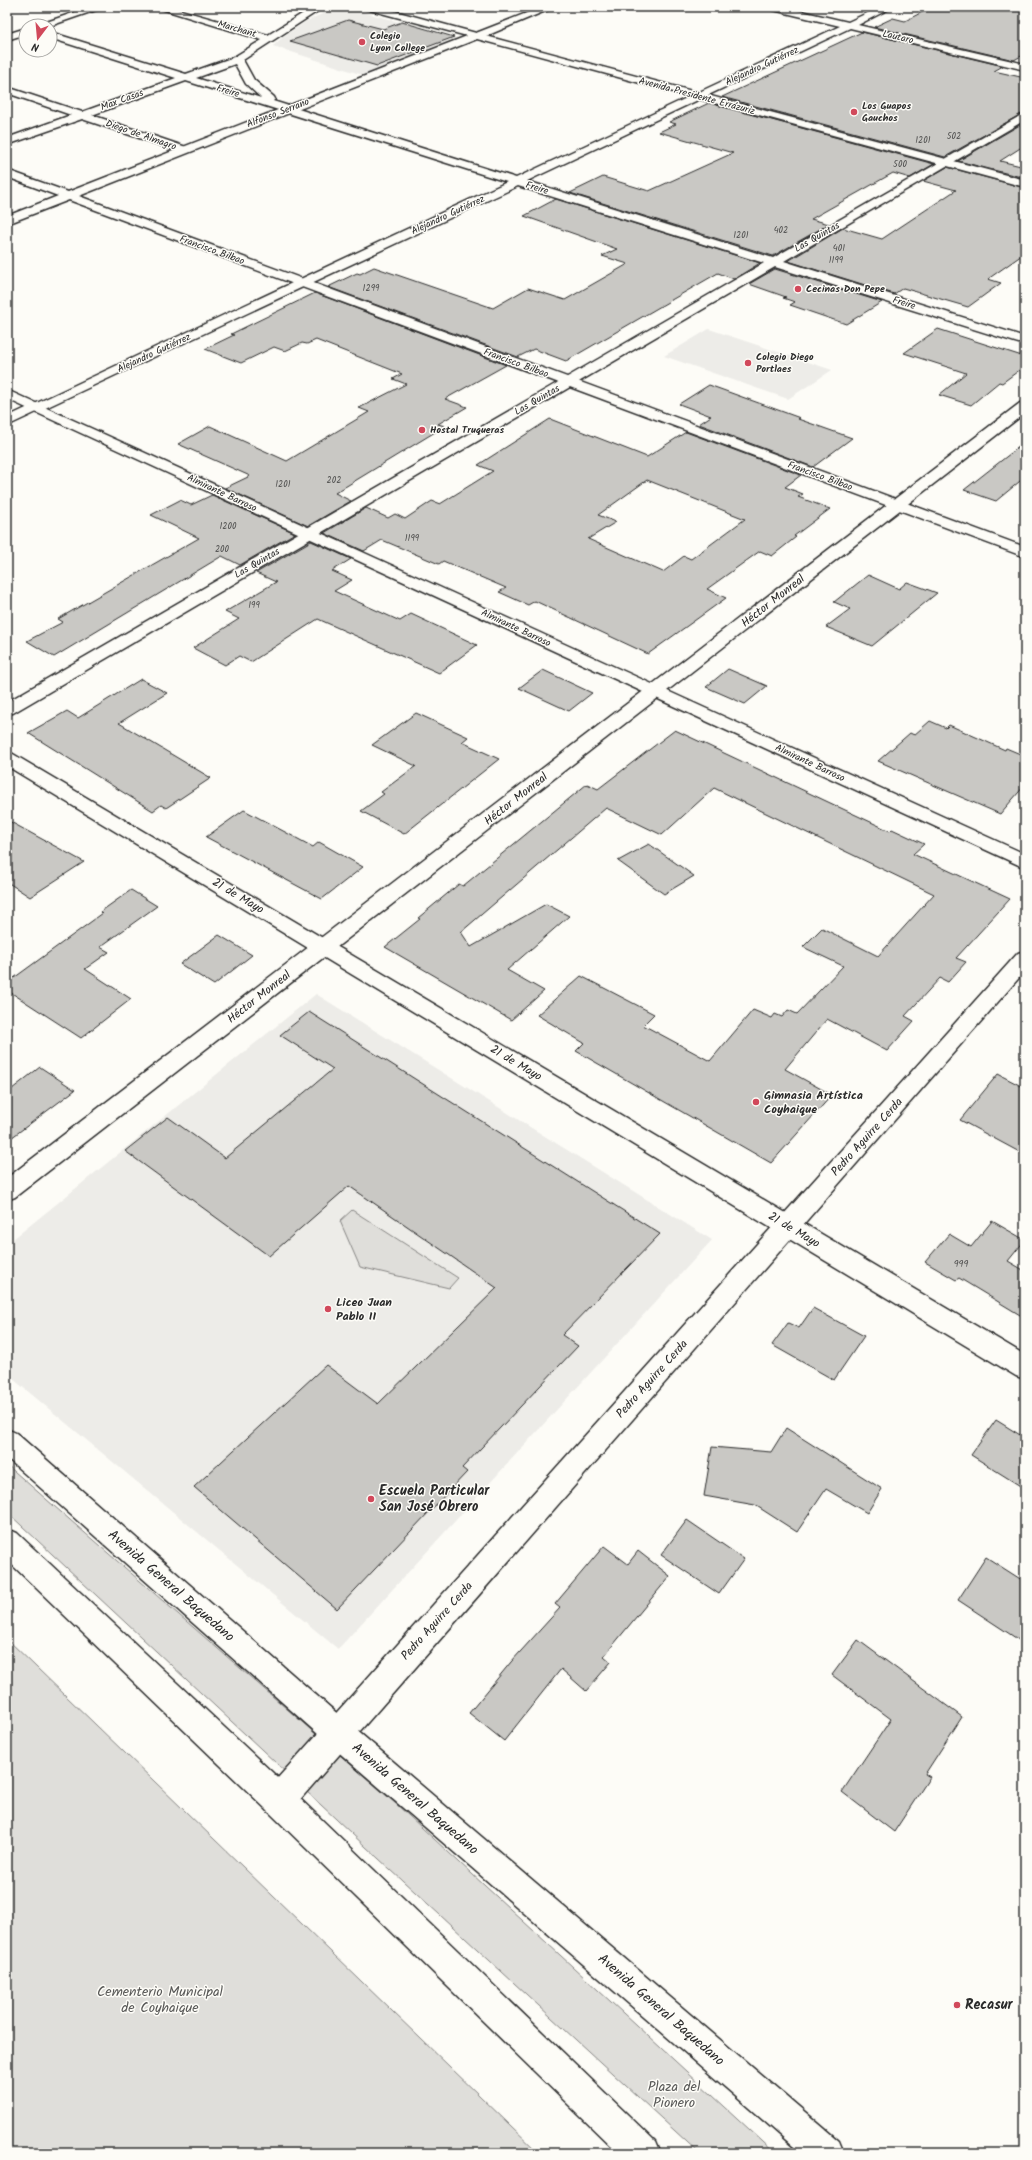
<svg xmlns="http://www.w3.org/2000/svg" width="1032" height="2160" font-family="Kalam,sans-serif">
  <rect width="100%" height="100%" fill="#fdfcf7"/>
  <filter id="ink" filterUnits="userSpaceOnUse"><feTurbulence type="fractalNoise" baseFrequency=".025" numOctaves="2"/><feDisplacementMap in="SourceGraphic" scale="8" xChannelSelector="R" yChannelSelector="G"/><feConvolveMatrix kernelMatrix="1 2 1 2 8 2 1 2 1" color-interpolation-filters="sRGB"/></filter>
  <g filter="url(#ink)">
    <path fill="#edece8" d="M337,7H345L457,38L363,75L273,46L284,36L307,21Z
      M709,329L832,370L788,399L664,356Z
      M316,994L712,1240L338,1649L7,1374V1244Z"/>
    <path fill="#dfdeda" stroke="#858482" d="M352,1210L458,1278L449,1288L360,1267L340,1221Z
      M7,1465L396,1804L775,2153H699L366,1847L7,1512Z
      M7,1639L539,2153H7Z"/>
    <path fill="#c9c8c4" stroke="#2b2b2b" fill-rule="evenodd" d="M932,7H1025V54L1014,60L874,27L893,18L905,21Z
      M348,20L383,29L402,22L454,37L377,66L290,41Z
      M862,32L1003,66L994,71L1025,78V112L945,157L722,97Z
      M709,103L934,164L910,178L893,173L811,219L829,224L773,256L570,193L603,177L649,191L733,153L659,132L676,124L669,122Z
      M1025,122V145L1000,161L1025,167V178L958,161Z
      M947,167L1025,188V253L988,279L1001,283L968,307L903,288L894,294L788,261L843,228L882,239L956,190L923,181Z
      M556,199L760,263L734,279L718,273L566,361L534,349L518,357L328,287L357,273L360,274L374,267L493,308L528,288L565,300L628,264L602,256L617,249L524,216Z
      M775,269L882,302L846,324L790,305L795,302L783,298L786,297L749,284Z
      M315,293L506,365L445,399L467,407L438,424L445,426L335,493L351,501L308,526L225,488L250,476L178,444L210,426L287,461L369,412L359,408L406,384L393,379L402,374L316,340L307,344L302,343L285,351L274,347L241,363L205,349L234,335L231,334Z
      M938,329L1025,357V366L1002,383L999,382L971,405L939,395L966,373L904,353Z
      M709,385L800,418L798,419L852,438L813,467L699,424L711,416L679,404Z
      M550,419L647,457L686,432L801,475L785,487L803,494L798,497L830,509L794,536L796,537L772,556L760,551L707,589L726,598L648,654L535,601L528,605L499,592L506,588L443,561L439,564L382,540L364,551L324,533L366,508L388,518L395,514L405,519L432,501L440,504L493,471L478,465ZM647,480L745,519L691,559L684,556L663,572L588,539L616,522L598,515Z
      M1025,442V477L996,501L964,490Z
      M212,495L295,533L240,565L222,556L54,657L27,641L63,622L58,619L199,538L151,515L180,500L191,505Z
      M311,541L351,559L332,571L352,580L334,591L400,621L411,614L477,645L439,673L318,619L251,662L239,656L225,665L193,648L239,619L225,612L276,582L256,573Z
      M868,575L899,589L907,582L937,593L872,646L826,627L850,609L834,602Z
      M728,669L767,686L745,704L706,687Z
      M543,670L592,693L569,711L519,688Z
      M141,679L167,693L119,723L211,778L166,808L161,805L153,811L28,733L67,711L78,718Z
      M416,713L468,737L462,742L499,759L404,834L361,811L384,794L381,792L416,766L372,745Z
      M930,721L946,728L949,725L1005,750L1006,748L1025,756V785L1000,814L878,761L910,733L914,735Z
      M675,730L843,809L890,831L892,829L924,844L913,854L1010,899L956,958L966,962L948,982L940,978L905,1016L914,1021L887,1051L827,1019L785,1069L832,1095L771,1163L576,1051L584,1043L537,1015L581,976L654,1014L643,1025L710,1061L753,1010L772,1018L775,1014L782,1017L788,1010L797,1014L843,966L803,947L822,928L878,956L934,894L714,788L662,835L606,808L461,932L471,947L546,904L569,916L507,970L544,991L511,1020L385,947L420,919L418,918L459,884L463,886L587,784L598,789Z
      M244,810L313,847L319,842L363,867L322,899L206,837Z
      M7,820L84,862L30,897L7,882Z
      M649,844L694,876L664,894L618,861Z
      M131,890L157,906L100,947L109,952L85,969L131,999L81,1038L7,990V983L103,913L100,912Z
      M219,935L252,955L214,985L180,964Z
      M309,1012L660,1234L562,1335L578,1346L462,1468L467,1472L337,1609L194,1487L326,1365L378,1404L497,1288L349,1186L269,1256L125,1151L168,1117L225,1158L333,1069L280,1035Z
      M40,1067L75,1090L7,1141V1093Z
      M998,1074L1025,1088V1155L960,1120Z
      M992,1221L1025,1240L1008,1261L1025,1271V1318L959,1278L956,1280L925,1262L949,1234L971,1247Z
      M813,1308L864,1336L834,1380L772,1345L788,1323L799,1328Z
      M996,1420L1025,1438V1489L971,1455Z
      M786,1428L882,1489L867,1513L826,1489L797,1532L755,1505L704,1496L712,1447L771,1452Z
      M687,1520L744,1559L719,1594L661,1555Z
      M604,1546L628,1564L638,1551L670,1576L604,1656L611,1662L586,1691L561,1669L504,1741L469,1713L511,1662L560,1608L555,1604Z
      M986,1557L1025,1582V1644L958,1600Z
      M858,1640L962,1717L925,1774L930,1777L894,1832L842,1792L891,1719L832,1675Z"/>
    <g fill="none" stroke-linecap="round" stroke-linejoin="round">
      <g stroke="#2b2b2b" stroke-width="3">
        <path id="street" d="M90,7H105L50,26H35Z
          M155,7H170L268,35L313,7H324L243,60L254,80L274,97L275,99L273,101L516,178L840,26L769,9L767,7H784L848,22L880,7H893L858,25L1025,64V70L850,28L527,181L773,258L1025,113V120L784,261L1025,337V345L775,267L13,713L7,714V702L764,263L518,186L7,426V417L507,182L186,81L92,115L189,148L191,150L189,152H181L82,119L7,145V138L71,115L7,93V87L82,112L176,78L50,38V32L186,74L234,57L262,40ZM235,64L246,84L261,98L196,78Z
          M26,28V34L7,40V34Z
          M1025,402V413L15,1197L7,1200V1178L1020,403Z
          M1025,951V971L290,1811L279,1815L268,1811L264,1800L268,1789L1018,953Z"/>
      </g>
      <g stroke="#2b2b2b" stroke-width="3">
        <path id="secondary" d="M364,7H380L476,33L542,7H555L486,36L1025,180V187L477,39L79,196L1025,547V557L69,200L7,224V216L58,196L7,177V170L68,192L467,36L366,9Z
          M7,390L1025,854V868L7,399Z
          M7,752L13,754L1025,1355V1379L1016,1376L7,766Z
          M7,1429L16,1433L348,1723L839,2141L844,2153H801L328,1743L7,1458Z
          M7,1529L17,1533L290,1789L655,2141L660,2153H618L268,1811L7,1560Z"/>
      </g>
      <use href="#street" fill="#fdfcf7" fill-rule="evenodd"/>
      <use href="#secondary" fill="#fdfcf7" fill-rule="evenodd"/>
    </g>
  </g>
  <g fill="#d1495b" stroke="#fdfcf7" stroke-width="1.5">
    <circle cx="362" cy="42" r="4"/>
    <circle cx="854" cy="112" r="4"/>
    <circle cx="798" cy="289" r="4"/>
    <circle cx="748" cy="363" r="4"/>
    <circle cx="422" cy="430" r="4"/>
    <circle cx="756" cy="1102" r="4"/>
    <circle cx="328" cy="1309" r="4"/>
    <circle cx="371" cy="1499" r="4"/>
    <circle cx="957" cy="2005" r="4"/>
  </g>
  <g text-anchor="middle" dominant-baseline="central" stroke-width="3" stroke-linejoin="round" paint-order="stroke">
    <g font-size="9" fill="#525251">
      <text x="954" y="136">502</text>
      <text x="923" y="140">1201</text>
      <text x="900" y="164">500</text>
      <text x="781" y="230">402</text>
      <text x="741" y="235">1201</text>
      <text x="839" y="248">401</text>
      <text x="836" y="260">1199</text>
      <text x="371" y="288">1299</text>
      <text x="334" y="480">202</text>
      <text x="283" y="484">1201</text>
      <text x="228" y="526">1200</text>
      <text x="412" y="538">1199</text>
      <text x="222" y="549">200</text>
      <text x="254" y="605">199</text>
    </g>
    <g font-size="10" fill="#2b2b2b" stroke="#fdfcf7">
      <text transform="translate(237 29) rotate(16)">Marchant</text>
      <text transform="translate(898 37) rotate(13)">Lautaro</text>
      <text transform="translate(762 66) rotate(-25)">Alejandro Gutiérrez</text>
      <text transform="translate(228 91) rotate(17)">Freire</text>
      <text transform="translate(697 96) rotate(15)">Avenida Presidente Errázuriz</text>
      <text transform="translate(122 100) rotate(-20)">Max Casas</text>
      <text transform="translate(278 113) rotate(-21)">Alfonso Serrano</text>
      <text transform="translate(141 135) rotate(19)">Diego de Almagro</text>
      <text transform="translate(537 188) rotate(17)">Freire</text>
      <text transform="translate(448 215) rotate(-25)">Alejandro Gutiérrez</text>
      <text transform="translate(817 237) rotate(-30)">Las Quintas</text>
      <text transform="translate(212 250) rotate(20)">Francisco Bilbao</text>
      <text transform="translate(904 303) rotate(17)">Freire</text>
      <text transform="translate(154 353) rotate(-25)">Alejandro Gutiérrez</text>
      <text transform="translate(516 363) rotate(20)">Francisco Bilbao</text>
      <text transform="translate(537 400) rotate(-30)">Las Quintas</text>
      <text transform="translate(820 476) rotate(20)">Francisco Bilbao</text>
      <text transform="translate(222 493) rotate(25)">Almirante Barroso</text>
      <text transform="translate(257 563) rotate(-30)">Las Quintas</text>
      <text transform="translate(516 628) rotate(25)">Almirante Barroso</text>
      <text transform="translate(810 763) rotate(25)">Almirante Barroso</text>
    </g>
    <g font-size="10" font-weight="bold" fill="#2b2b2b" stroke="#fdfcf7" text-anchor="start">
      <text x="370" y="36">Colegio<tspan x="370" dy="12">Lyon College</tspan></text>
      <text x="862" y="106">Los Guapos<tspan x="862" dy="12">Gauchos</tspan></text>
      <text x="806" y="289">Cecinas Don Pepe</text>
      <text x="756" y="357">Colegio Diego<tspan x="756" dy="12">Portlaes</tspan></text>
      <text x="430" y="430">Hostal Truqueras</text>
    </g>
    <g font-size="10" fill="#525251">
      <text x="961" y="1264">999</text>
    </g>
    <g font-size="12" fill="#2b2b2b" stroke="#fdfcf7">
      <text transform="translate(773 601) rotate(-38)">Héctor Monreal</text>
      <text transform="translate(516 799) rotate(-38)">Héctor Monreal</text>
      <text transform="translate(238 896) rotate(31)">21 de Mayo</text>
      <text transform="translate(259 997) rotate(-38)">Héctor Monreal</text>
      <text transform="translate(516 1063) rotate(31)">21 de Mayo</text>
      <text transform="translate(867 1137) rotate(-48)">Pedro Aguirre Cerda</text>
      <text transform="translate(794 1230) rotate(31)">21 de Mayo</text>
      <text transform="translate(652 1379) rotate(-48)">Pedro Aguirre Cerda</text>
      <text transform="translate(437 1621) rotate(-48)">Pedro Aguirre Cerda</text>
    </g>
    <g font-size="12" font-weight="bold" fill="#2b2b2b" stroke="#fdfcf7" text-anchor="start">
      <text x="764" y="1095">Gimnasia Artística<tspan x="764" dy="14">Coyhaique</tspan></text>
      <text x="336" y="1302">Liceo Juan<tspan x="336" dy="14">Pablo II</tspan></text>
    </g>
    <g font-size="14" font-weight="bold" fill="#2b2b2b" stroke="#fdfcf7" text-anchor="start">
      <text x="379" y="1491">Escuela Particular<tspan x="379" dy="16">San José Obrero</tspan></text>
      <text x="965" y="2005">Recasur</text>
    </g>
    <g font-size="14" fill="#2b2b2b" stroke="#fdfcf7">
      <text transform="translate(171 1586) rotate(41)">Avenida General Baquedano</text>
      <text transform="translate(415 1799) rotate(41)">Avenida General Baquedano</text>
      <text transform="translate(661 2010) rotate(41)">Avenida General Baquedano</text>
    </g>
    <g font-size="14" fill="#585857" stroke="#fdfcf7">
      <text x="160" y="1992">Cementerio Municipal<tspan x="160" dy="16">de Coyhaique</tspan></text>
      <text x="674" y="2087">Plaza del<tspan x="674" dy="16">Pionero</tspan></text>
    </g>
  </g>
  <rect width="1032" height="2160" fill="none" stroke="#fdfcf7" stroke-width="24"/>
  <rect x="12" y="12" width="1008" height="2136" fill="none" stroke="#2b2b2b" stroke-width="1.5" filter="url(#ink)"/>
  <g transform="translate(38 38) rotate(196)"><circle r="19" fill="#fdfcf7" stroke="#a9a8a5"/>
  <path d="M0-3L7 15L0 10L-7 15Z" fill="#d1495b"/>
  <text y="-6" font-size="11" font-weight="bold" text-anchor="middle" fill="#2b2b2b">N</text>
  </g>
</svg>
